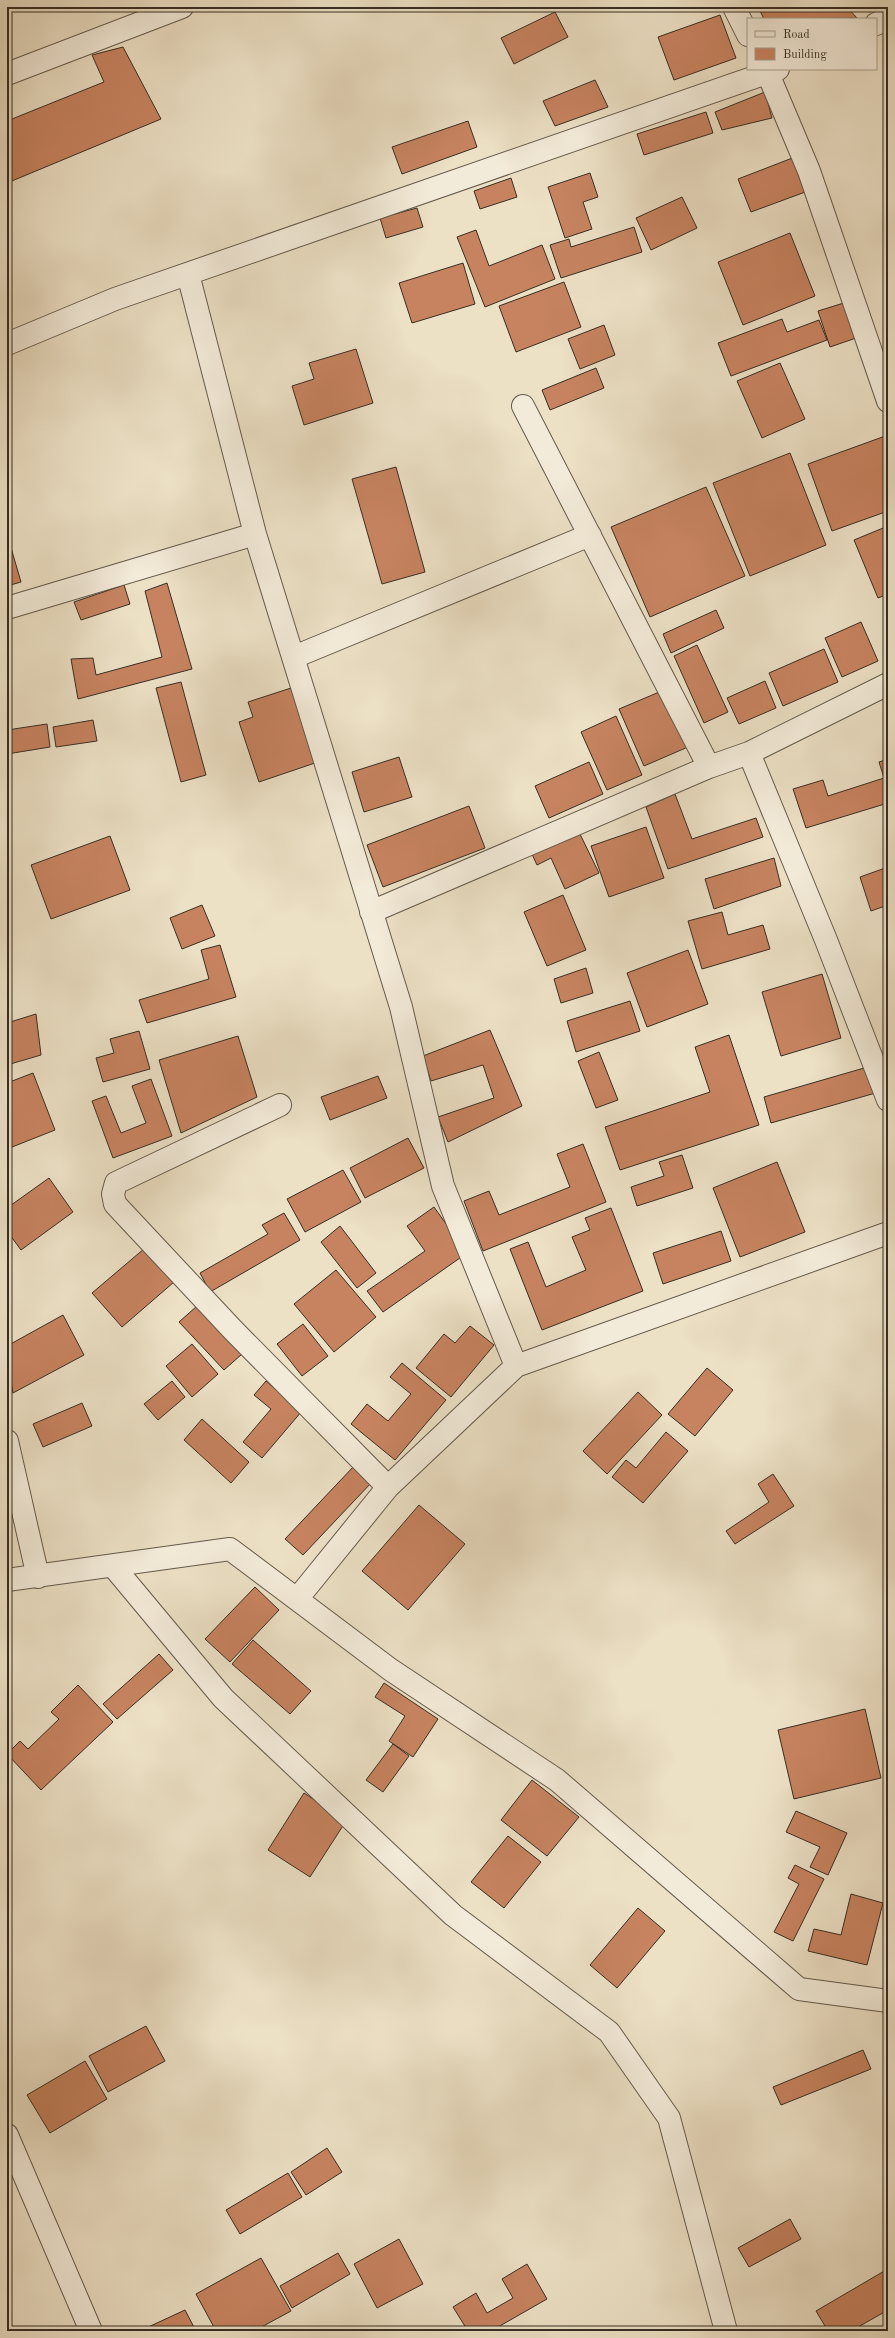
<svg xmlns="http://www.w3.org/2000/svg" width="895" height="2338" font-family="'Old Standard TT',serif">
  <rect width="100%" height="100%" fill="#ece0c5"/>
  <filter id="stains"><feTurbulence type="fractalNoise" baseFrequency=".005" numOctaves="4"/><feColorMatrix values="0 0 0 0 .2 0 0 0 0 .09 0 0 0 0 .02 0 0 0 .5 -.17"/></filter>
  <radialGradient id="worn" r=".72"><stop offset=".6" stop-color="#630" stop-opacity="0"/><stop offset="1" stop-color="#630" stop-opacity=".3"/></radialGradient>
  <path fill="#c78360" stroke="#372e24" d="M758,7H847L857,18L764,19Z
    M555,12L568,37L514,64L501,38Z
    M720,15L736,58L674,80L658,37Z
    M123,47L161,119L7,183V121L104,82L92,55Z
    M595,80L608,107L555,126L543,101Z
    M765,92L772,118L722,130L715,112Z
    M706,112L713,133L644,155L637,134Z
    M468,121L477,147L402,174L392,147Z
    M795,157L808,191L751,212L738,179Z
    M590,173L598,197L583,202L592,229L565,238L548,187Z
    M511,178L517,197L480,209L474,191Z
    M682,197L697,228L651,250L636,218Z
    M417,208L423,227L386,238L380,218Z
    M634,227L642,252L561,278L550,245L569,239L571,247Z
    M476,230L489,266L542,245L555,279L485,307L457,237Z
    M790,233L815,296L743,325L718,262Z
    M463,263L475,304L412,323L399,283Z
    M564,282L581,327L516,352L499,306Z
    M847,302L859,337L830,347L818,311Z
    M782,319L787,332L819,320L827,340L731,376L718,343Z
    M604,325L615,355L580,369L568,339Z
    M356,349L373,403L304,425L292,386L314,379L309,363Z
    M780,363L805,419L762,438L737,381Z
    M596,368L604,388L550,410L542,390Z
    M888,435V511L832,531L808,464Z
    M790,453L826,545L750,576L713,483Z
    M396,467L425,572L382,584L352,479Z
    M706,487L745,576L650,617L611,527Z
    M888,526V594L878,598L854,540Z
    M7,541H9L21,582L7,586Z
    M167,583L192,669L78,699L71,659L93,658L96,675L162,657L145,591Z
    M124,585L130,604L81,620L74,602Z
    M716,610L724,628L671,653L663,634Z
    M861,622L878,661L842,677L825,638Z
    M697,645L728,712L704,723L674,656Z
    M824,649L838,682L783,706L769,673Z
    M765,681L776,708L739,724L727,698Z
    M181,682L206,775L181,782L156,688Z
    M291,688L315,763L259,782L239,722L253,717L248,702Z
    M664,690L688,747L644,766L619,709Z
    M616,716L642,775L607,790L581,732Z
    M93,720L97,741L56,747L53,727Z
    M47,724L50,747L7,754V730Z
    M399,757L412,797L364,812L352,772Z
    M888,759V803L806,828L793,789L823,780L828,796L884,778L879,762Z
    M589,762L603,794L549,818L535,786Z
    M675,794L692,839L756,818L763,837L668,869L646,807Z
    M469,806L485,848L383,887L367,845Z
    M646,827L664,878L609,897L591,846Z
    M578,830L599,873L565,889L551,858L537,865L531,852Z
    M110,836L130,890L51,919L31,865Z
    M774,858L781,886L714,909L705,879Z
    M888,867V905L871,911L860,877Z
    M563,895L586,950L547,966L524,912Z
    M202,905L215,936L182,949L170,918Z
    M722,912L728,935L763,925L770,949L702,969L688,921Z
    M220,945L236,997L147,1023L139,1000L209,979L201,950Z
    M688,950L708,1004L647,1027L627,973Z
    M586,968L593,993L561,1003L554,979Z
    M822,974L841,1038L781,1056L762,992Z
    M630,1001L640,1031L576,1052L567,1021Z
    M36,1014L41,1055L7,1065V1023Z
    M490,1030L522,1106L448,1142L438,1117L494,1098L483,1065L431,1081L423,1056Z
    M139,1031L150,1069L103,1082L96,1058L114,1053L110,1039Z
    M729,1035L759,1125L620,1170L605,1127L710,1092L695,1047Z
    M238,1036L257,1097L181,1133L159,1060Z
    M599,1052L618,1100L596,1108L578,1061Z
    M871,1066L879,1092L771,1123L764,1097Z
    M33,1073L55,1130L7,1149V1083Z
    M378,1076L387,1098L330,1120L321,1097Z
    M151,1079L172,1136L113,1158L92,1101L106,1096L121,1133L146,1123L132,1086Z
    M408,1138L424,1168L365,1198L350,1168Z
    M583,1144L606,1202L483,1251L464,1201L489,1191L499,1215L570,1187L557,1154Z
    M682,1155L693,1188L637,1206L631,1187L664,1176L659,1162Z
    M777,1162L805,1232L740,1257L713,1188Z
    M343,1170L361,1202L305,1232L287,1199Z
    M49,1178L73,1212L21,1250L7,1231V1208Z
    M434,1207L467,1253L383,1312L367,1291L425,1251L407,1226Z
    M611,1208L643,1291L542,1330L510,1249L528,1242L546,1287L586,1270L572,1237L590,1230L585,1218Z
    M284,1213L300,1240L210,1292L200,1273L268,1234L262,1225Z
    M340,1226L376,1273L357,1288L321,1242Z
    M721,1231L731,1261L663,1284L653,1253Z
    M145,1248L174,1282L122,1327L92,1293Z
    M336,1270L376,1317L334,1352L294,1304Z
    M197,1306L242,1354L224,1370L179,1322Z
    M63,1315L84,1355L13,1393L7,1360V1346Z
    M303,1324L328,1356L302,1376L277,1344Z
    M470,1326L494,1345L451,1397L416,1368L444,1334L455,1343Z
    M192,1344L218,1374L192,1397L166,1366Z
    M402,1363L446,1400L395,1460L351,1424L367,1404L388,1421L411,1394L390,1377Z
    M707,1368L733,1390L695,1436L668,1414Z
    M172,1381L185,1397L158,1420L144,1404Z
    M266,1381L302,1411L262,1458L243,1442L271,1409L254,1395Z
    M638,1392L662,1415L607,1474L583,1451Z
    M82,1403L92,1426L43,1447L33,1424Z
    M202,1419L249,1462L231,1483L184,1440Z
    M666,1432L688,1451L643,1503L612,1477L626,1460L636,1468Z
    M355,1465L372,1482L303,1555L285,1539Z
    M773,1474L794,1506L735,1544L726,1531L769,1502L758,1484Z
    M419,1505L465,1544L408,1610L362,1571Z
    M255,1587L279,1610L230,1662L205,1639Z
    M253,1640L311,1691L290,1714L232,1664Z
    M159,1654L173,1670L117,1719L103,1704Z
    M384,1683L438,1719L413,1757L389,1741L405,1716L375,1697Z
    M78,1685L113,1722L41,1790L7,1754L20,1741L28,1749L59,1719L51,1712Z
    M865,1709L881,1778L794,1799L778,1730Z
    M393,1744L409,1756L383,1792L366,1780Z
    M532,1780L579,1817L547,1856L501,1820Z
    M304,1793L346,1821L310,1877L268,1850Z
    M796,1811L847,1833L828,1875L810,1867L820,1847L786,1832Z
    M508,1836L541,1862L504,1908L471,1882Z
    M795,1865L824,1879L793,1941L774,1932L799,1884L788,1878Z
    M851,1894L883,1903L867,1965L808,1951L814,1929L841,1935Z
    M638,1908L665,1931L617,1988L590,1965Z
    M146,2026L165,2061L108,2092L89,2056Z
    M863,2050L871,2069L781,2105L773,2087Z
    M85,2061L107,2099L50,2133L27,2095Z
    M327,2148L342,2172L306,2195L291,2172Z
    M288,2173L302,2197L240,2234L226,2210Z
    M790,2219L801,2239L749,2267L738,2248Z
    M399,2239L423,2284L377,2308L354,2264Z
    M338,2253L350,2274L292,2308L280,2286Z
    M261,2258L291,2311L254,2331H216L196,2294Z
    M527,2264L547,2299L491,2331H468L453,2307L476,2293L487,2313L513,2298L502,2279Z
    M886,2270L888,2310L851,2331H828L816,2311Z
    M185,2310L196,2331H145L144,2329Z"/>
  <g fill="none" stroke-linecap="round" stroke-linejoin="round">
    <g stroke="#645a4c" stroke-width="24">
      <path id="street" d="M734,7L748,35
        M876,24L888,19
        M766,69L809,171L888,401
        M7,74L182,7
        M188,274L255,534L401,1007L443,1186L516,1366
        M7,344L115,299L778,69
        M523,406L709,767
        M7,608L255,534
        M294,657L590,535
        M749,753L826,940L888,1100
        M371,912L709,767L749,753L888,684
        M280,1105L116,1183L113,1194L115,1204L233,1330L388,1487
        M7,1441L38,1577
        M113,1566L223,1698L453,1915L609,2032L669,2118L726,2331
        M7,1580L230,1549L391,1670L557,1780L799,1989L888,2001
        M297,1599L388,1487L516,1366L888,1233
        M7,2135L91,2331"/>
    </g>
    <use href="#street" stroke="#f3ebd9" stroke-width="22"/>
  </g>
  <rect width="895" height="2338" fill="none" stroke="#ece0c5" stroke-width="24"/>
  <rect x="8" y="8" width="879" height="2322" fill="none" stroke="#372e24" stroke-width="2"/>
  <rect x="12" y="12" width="871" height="2314" fill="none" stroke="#372e24"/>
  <rect x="747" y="18" width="130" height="52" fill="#f3ebd9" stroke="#a89f91"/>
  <rect x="755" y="31" width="20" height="6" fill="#f3ebd9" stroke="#a89f91"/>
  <text x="783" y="38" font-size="12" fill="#372e24">Road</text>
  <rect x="755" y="48" width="20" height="12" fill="#c78360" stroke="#a89f91"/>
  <text x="783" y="58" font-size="12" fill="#372e24">Building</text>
  <rect width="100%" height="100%" filter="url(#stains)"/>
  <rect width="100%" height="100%" fill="url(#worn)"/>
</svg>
